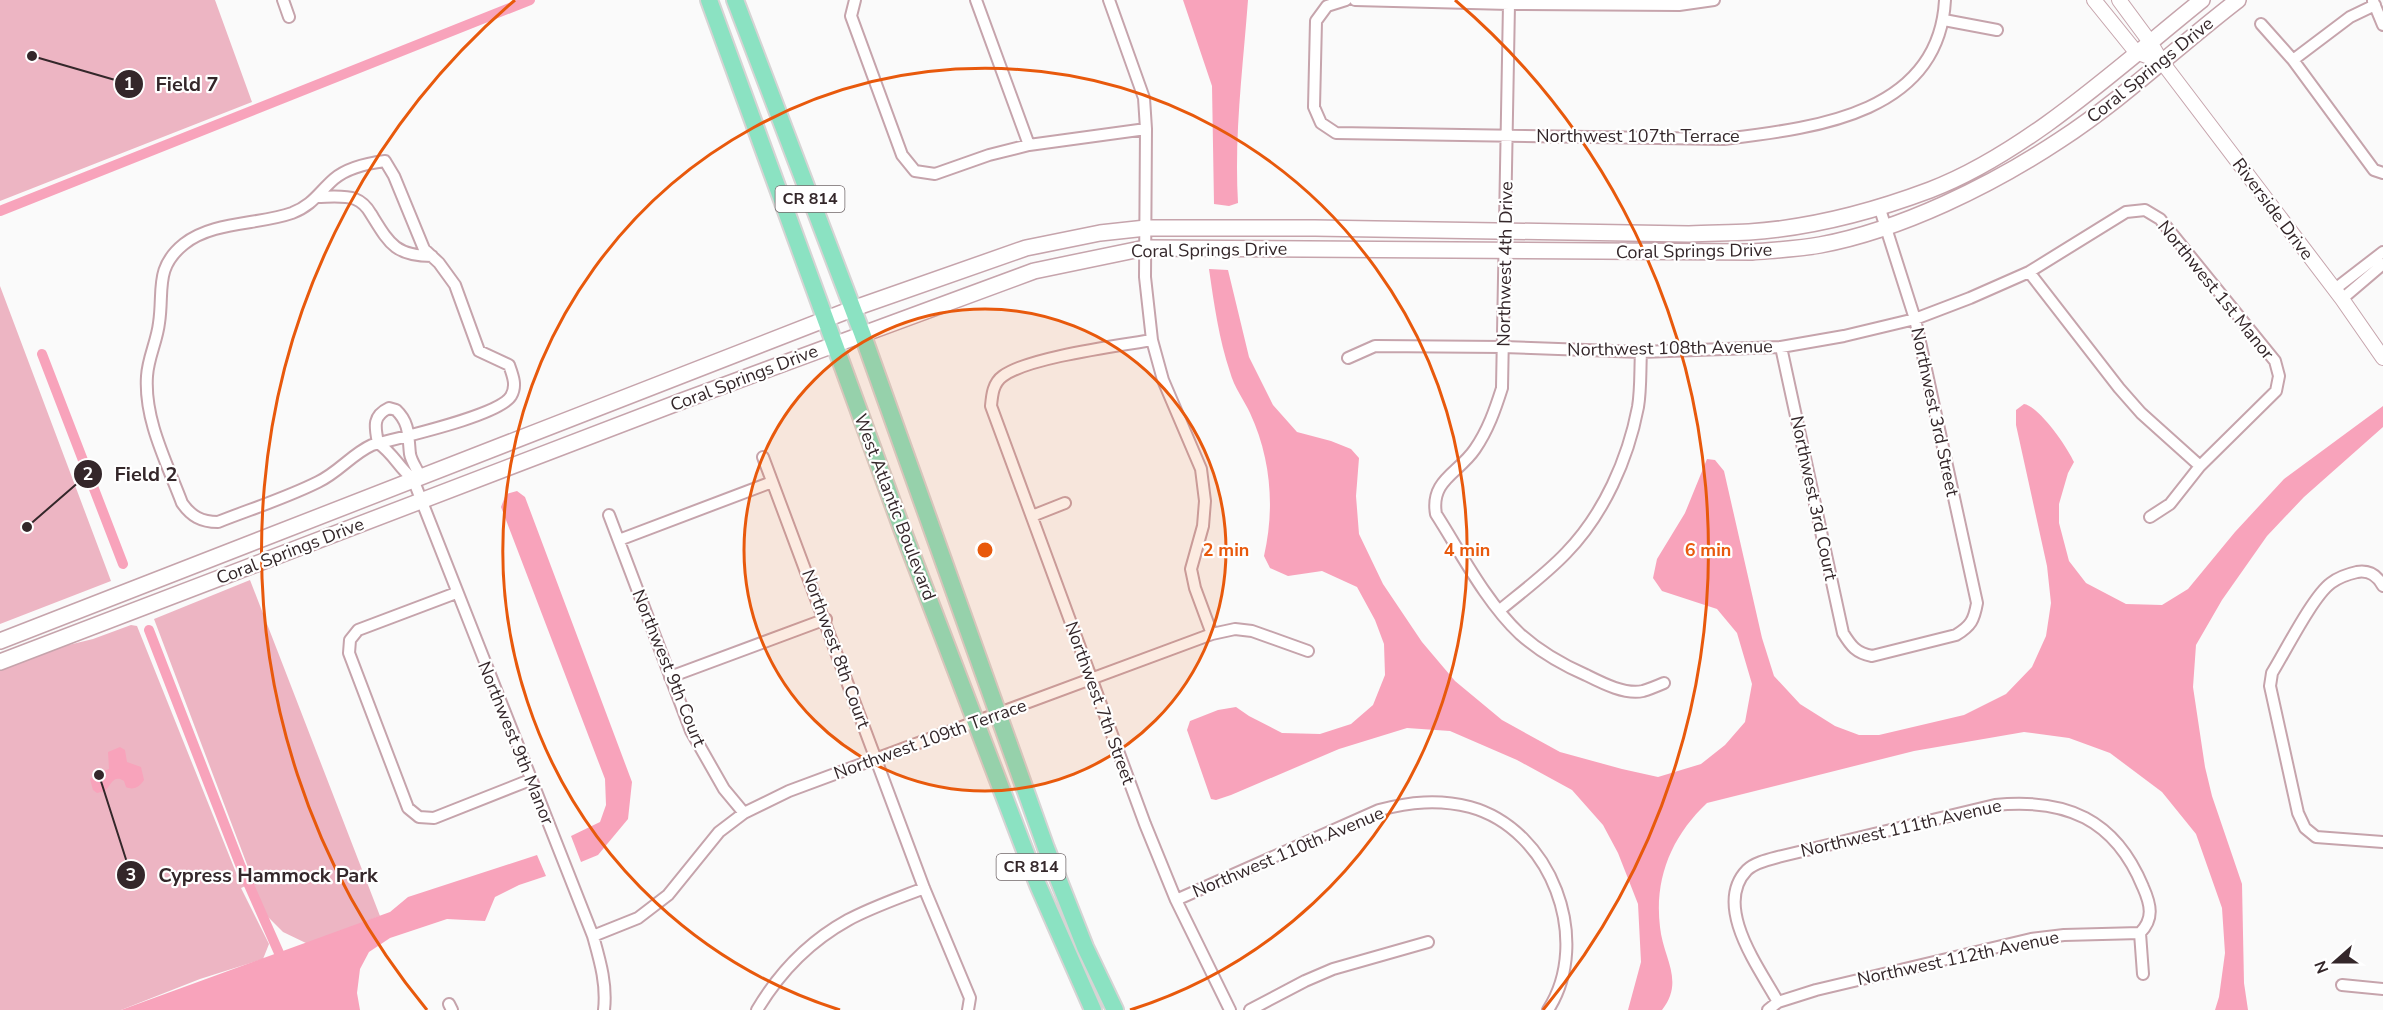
<svg xmlns="http://www.w3.org/2000/svg" width="2383" height="1010" font-family="'Nunito Sans',sans-serif">
  <rect width="100%" height="100%" fill="#fafafa"/>
  <path fill="#edb5c3" d="M0,0H215L252,102L0,201Z
    M0,286L111,581L0,624Z
    M250,580L380,916L308,944L283,932L264,913L252,883L241,888L269,944L263,959L200,979L121,1010H0V670L48,650L93,639L131,625L137,626L239,880L251,875L154,619Z"/>
  <path fill="#f8a3bb" d="M1183,0H1248C1243,67 1234,135 1238,203L1229,206L1214,204L1212,86Z
    M1209,269L1228,270L1249,357L1273,405L1297,432L1331,441L1351,449L1359,458L1356,496L1359,534L1383,584L1422,642L1455,681L1502,720L1560,752L1622,769L1658,777L1701,764L1725,745L1745,722L1752,684L1737,633L1717,609L1662,591L1653,578L1657,559L1685,513L1707,459L1715,460L1724,471L1762,638L1774,676L1800,704L1835,726L1859,735H1879L1964,715L2006,694L2032,667L2046,636L2051,603L2047,566L2016,425V410L2024,404C2039,406 2068,448 2074,462L2068,473L2059,504V523L2069,561L2086,583L2126,604L2162,605L2188,589L2235,532L2284,479L2383,406V427L2304,497L2267,536L2222,600L2196,645L2193,687L2205,767L2212,796L2242,884L2244,983L2248,1010H2215L2219,997L2225,953L2222,908L2196,834L2162,792L2110,753L2069,738L2024,732L1914,751L1707,803C1672,836 1654,878 1660,927C1663,958 1685,981 1662,1010H1628L1641,962L1638,904L1618,853L1603,825L1572,790L1517,760L1450,731L1407,728L1339,749L1231,795L1216,800L1211,799L1187,730L1190,721L1218,710L1236,707L1249,716L1282,733L1320,734L1351,724L1373,705L1385,675L1384,644L1375,620L1357,587L1322,571L1288,576L1270,568L1264,556C1275,508 1271,458 1250,413C1244,400 1234,387 1230,372C1219,339 1214,304 1209,269Z
    M517,491L525,497L632,782L628,819L598,855L581,862L571,836L600,822L606,805L605,779L501,507L506,494Z
    M120,747L125,750L127,762L141,767L144,780C140,786 134,791 126,787L124,781C113,774 111,786 105,791L97,793L93,790L90,779L96,774L109,769L108,752Z
    M537,855L546,876L519,885L495,897L485,921L447,919L390,938L369,952L360,969L357,993L360,1010H121L390,912L408,897Z"/>
  <g fill="none" stroke-linecap="round" stroke-linejoin="round">
    <path stroke="#f8a3bb" stroke-width="10" d="M0,211L530,0
      M42,354L123,564
      M149,630L241,867L279,953"/>
    <g stroke="#c6a4ac" stroke-width="14">
      <path id="minor" d="M283,0L289,17
        M855,0L851,16L902,155L915,171L935,174L989,155L1029,145L1146,129
        M976,0L1029,145
        M1109,0L1144,98L1146,129L1145,277L1152,340L1163,380L1201,469L1205,501L1203,526L1191,569L1195,588L1212,634
        M1346,0L1327,6L1316,21L1314,107L1321,123L1336,133L1724,139C1813,128 1939,115 1945,0
        M1355,0L1509,4L1679,5L1714,0
        M2373,1L2383,25
        M1509,4L1502,388C1495,410 1488,430 1475,449C1459,473 1430,480 1436,514C1461,553 1486,602 1520,634C1539,651 1563,665 1586,675C1602,683 1625,695 1643,691C1650,689 1657,686 1664,683
        M1944,20L1997,30
        M2261,24L2293,60L2374,170L2383,173
        M2293,60L2350,17L2375,5
        M385,161L394,176L424,249L439,263L455,285L479,351L509,365C513,376 517,386 511,396C499,416 397,438 372,445C352,454 339,472 318,482C286,498 251,509 218,522C201,522 191,516 182,503C167,463 144,420 147,376C148,358 157,341 159,323C164,291 154,268 184,244C213,221 258,225 292,213C313,205 319,192 334,179C347,168 369,163 385,161Z
        M317,197C329,197 344,195 355,199C363,202 367,207 371,214C389,243 395,256 432,256
        M2029,272L2119,388L2141,413L2200,466
        M2335,289L2383,252
        M2342,299L2383,264
        M1152,340C1117,346 1029,357 1003,376C993,383 992,395 991,406L1145,824L1176,900L1230,1010
        M1781,347L1843,633C1851,646 1856,653 1872,656L1956,635C1971,626 1974,620 1977,603L1915,319L1879,206
        M1348,358L1375,346L1503,347L1641,352L1781,347L1844,336L1915,319L1970,298L2029,272L2126,212L2145,210L2160,219L2275,361L2279,376L2276,391L2200,466L2170,504L2150,517
        M389,408L396,410C410,423 408,437 410,454C411,460 415,466 418,472L413,479C398,467 394,454 378,443C375,427 372,416 389,408Z
        M763,457L924,888L970,998L968,1010
        M413,479L593,936C600,961 607,984 604,1010
        M609,515L691,731L724,789L744,813
        M1032,516L1065,503
        M619,540L772,482
        M2383,586C2377,575 2369,570 2357,572C2348,574 2339,577 2331,583C2313,596 2285,652 2272,673L2270,686L2298,813L2305,828L2316,837L2383,842
        M456,593L358,630L350,640L349,653L408,808L419,817L434,818L530,780
        M1500,610C1523,591 1546,574 1566,553C1604,514 1628,459 1638,407C1641,389 1640,370 1641,352
        M670,677L826,619
        M1176,900L1379,810C1410,802 1438,799 1470,807C1551,829 1593,940 1548,1010
        M593,936L638,918L668,895L719,832L744,813L789,791L1212,634L1235,629L1252,631L1308,651
        M2342,985L2383,989
        M1778,1002C1760,969 1712,906 1747,870C1755,862 1771,859 1782,856L1995,805C2066,798 2115,819 2143,887C2151,905 2154,919 2140,933L2143,974
        M449,1004L452,1010
        M757,1010C779,973 810,941 848,920C872,907 899,898 924,888
        M1250,1010L1305,981L1333,969L1428,942
        M1768,1010L1778,1002L1816,990L2031,939L2064,935L2140,933"/>
    </g>
    <g stroke="#c6a4ac" stroke-width="16">
      <path id="tertiary" d="M2094,0L2136,52L2162,62
        M2119,0L2150,42L2162,62L2342,299L2383,358"/>
    </g>
    <g stroke="#c6a4ac" stroke-width="18">
      <path id="secondary" d="M0,641L852,309L1026,248L1100,233L1146,228H1315L1689,234C1709,233 1729,233 1749,232C1809,228 1874,211 1930,190C2027,153 2122,64 2202,0
        M0,662L682,401L1034,271L1145,248L1752,252C1775,250 1798,249 1820,245C1901,230 1992,185 2060,140C2123,99 2178,46 2238,0"/>
    </g>
    <g stroke="#d6d4d4" stroke-width="20">
      <path id="primary" d="M709,0L902,529L1038,885L1093,1010
        M735,0L862,333L1046,848L1085,947L1115,1010"/>
    </g>
    <use href="#minor" stroke="#fff" stroke-width="10"/>
    <use href="#tertiary" stroke="#fff" stroke-width="14"/>
    <use href="#secondary" stroke="#fff" stroke-width="15"/>
    <use href="#primary" stroke="#8be2c2" stroke-width="16"/>
  </g>
  <circle cx="985" cy="550" r="241" fill="#e8590c" fill-opacity=".12"/>
  <g fill="none" stroke="#e8590c" stroke-width="3">
    <circle cx="985" cy="550" r="241"/>
    <path d="M840 1010A482 482 0 1 1 1130 1010"/>
    <path d="M427 1010A723 723 0 0 1 515 0M1455 0A723 723 0 0 1 1543 1010"/>
  </g>
  <g text-anchor="middle" dominant-baseline="central" stroke-width="4.5" stroke-linejoin="round" paint-order="stroke">
    <g fill="#fff" stroke="#71686a" stroke-width="1.5">
      <rect x="775.5" y="186" width="69" height="26" rx="4.5"/>
      <rect x="996.5" y="854" width="69" height="26" rx="4.5"/>
    </g>
    <g font-size="16" font-weight="bold" fill="#34272a">
      <text x="810" y="199">CR 814</text>
      <text x="1031" y="867">CR 814</text>
    </g>
    <g font-size="18" fill="#34272a" stroke="#fff">
      <text transform="translate(2150 70) rotate(-39)">Coral Springs Drive</text>
      <text x="1638" y="136">Northwest 107th Terrace</text>
      <text transform="translate(2273 209) rotate(53)">Riverside Drive</text>
      <text transform="translate(1209 250) rotate(-1)">Coral Springs Drive</text>
      <text transform="translate(1694 251) rotate(-1)">Coral Springs Drive</text>
      <text transform="translate(1505 264) rotate(-89)">Northwest 4th Drive</text>
      <text transform="translate(2216 290) rotate(51)">Northwest 1st Manor</text>
      <text transform="translate(1670 348) rotate(-1)">Northwest 108th Avenue</text>
      <text transform="translate(744 378) rotate(-21)">Coral Springs Drive</text>
      <text transform="translate(1935 412) rotate(78)">Northwest 3rd Street</text>
      <text transform="translate(1814 498) rotate(78)">Northwest 3rd Court</text>
      <text transform="translate(895 507) rotate(69)">West Atlantic Boulevard</text>
      <text transform="translate(290 551) rotate(-21)">Coral Springs Drive</text>
      <text transform="translate(836 649) rotate(70)">Northwest 8th Court</text>
      <text transform="translate(669 668) rotate(68)">Northwest 9th Court</text>
      <text transform="translate(1100 703) rotate(70)">Northwest 7th Street</text>
      <text transform="translate(930 739) rotate(-20)">Northwest 109th Terrace</text>
      <text transform="translate(516 743) rotate(68)">Northwest 9th Manor</text>
      <text transform="translate(1901 828) rotate(-13)">Northwest 111th Avenue</text>
      <text transform="translate(1288 852) rotate(-23)">Northwest 110th Avenue</text>
      <text transform="translate(1958 958) rotate(-12)">Northwest 112th Avenue</text>
    </g>
  </g>
  <circle cx="985" cy="550" r="9" fill="#e8590c" stroke="#fff" stroke-width="3"/>
  <g font-size="18" text-anchor="middle" font-weight="bold" fill="#e8590c" stroke="#fff" stroke-width="4.5" stroke-linejoin="round" paint-order="stroke">
    <text x="1226" y="556">2 min</text>
    <text x="1467" y="556">4 min</text>
    <text x="1708" y="556">6 min</text>
  </g>
  <path fill="none" stroke="#34272a" stroke-width="2" d="M32 56L129 84M27 527L88 474M99 775L131 875"/>
  <g fill="#34272a" stroke="#fff" stroke-width="2">
    <circle cx="32" cy="56" r="6"/>
    <circle cx="27" cy="527" r="6"/>
    <circle cx="99" cy="775" r="6"/>
    <circle cx="129" cy="84" r="15"/>
    <circle cx="88" cy="474" r="15"/>
    <circle cx="131" cy="875" r="15"/>
  </g>
  <g font-size="18" text-anchor="middle" font-weight="bold" fill="#fff">
    <text x="129" y="90">1</text>
    <text x="88" y="480">2</text>
    <text x="131" y="881">3</text>
  </g>
  <g font-size="20" text-anchor="middle" font-weight="bold" fill="#34272a" stroke="#fff" stroke-width="4.5" stroke-linejoin="round" paint-order="stroke">
    <text x="187" y="91">Field 7</text>
    <text x="146" y="481">Field 2</text>
    <text x="268" y="882">Cypress Hammock Park</text>
  </g>
  <g transform="translate(2335 962) rotate(249)" stroke="#ffffff" stroke-width="4.5" paint-order="stroke">
  <path d="M0-4.5L10 22L0 15L-10 22Z" fill="#34272a"/>
  <text y="-9" font-size="16" font-weight="bold" text-anchor="middle" fill="#34272a">N</text>
  </g>
</svg>
